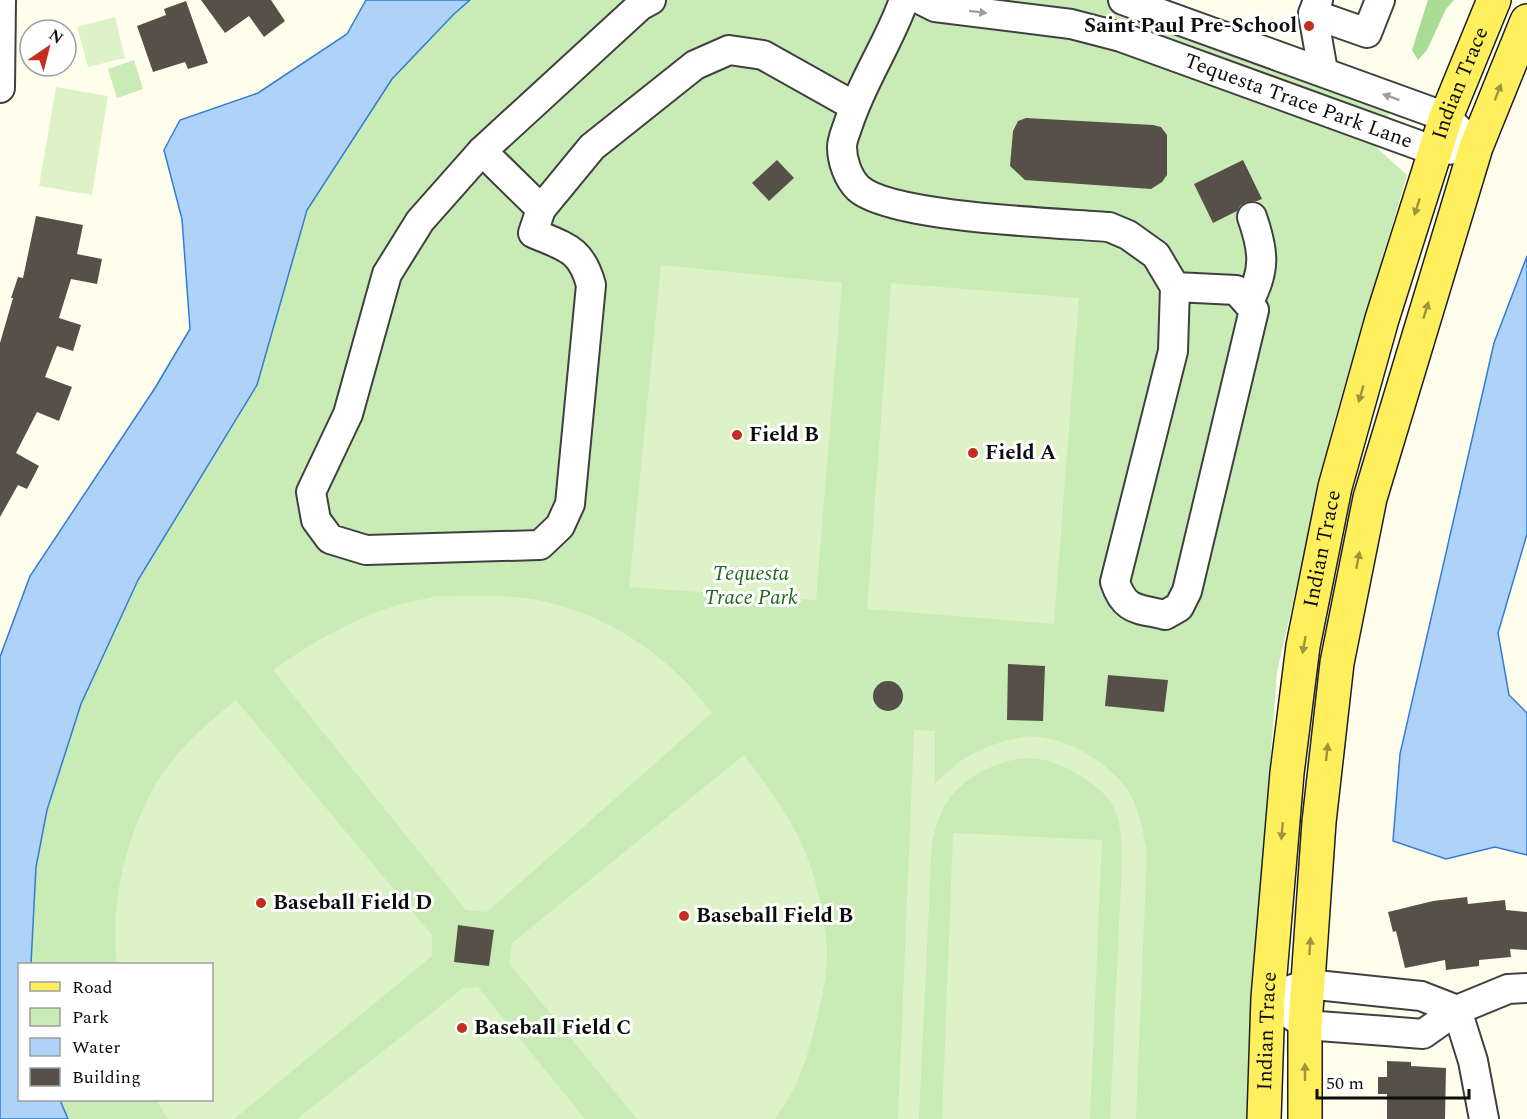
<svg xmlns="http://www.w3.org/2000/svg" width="1527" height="1119" font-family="Spectral,serif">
  <rect width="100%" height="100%" fill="#fffeed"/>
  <path fill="#c9ebb5" d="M470,0H1127L1395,98L1377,148L1407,175L1333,425L1277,672L1253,992L1250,1119H68L60,1100H212V964H31L36,867L47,810L81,704L138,581L257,385L307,210L392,79L454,14Z
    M134,60L143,89L117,98L108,69Z"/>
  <path fill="#a9dd93" d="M1428,0H1454L1446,9L1427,50L1418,60L1412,50Z"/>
  <path fill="#ddf2c7" d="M115,17L125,58L88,67L77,27Z
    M56,87L108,96L92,195L39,186Z
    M661,265L842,283L816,600L629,587Z
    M891,283L1079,298L1054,624L867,609Z
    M436,596C465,597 495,594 524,598C582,605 641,637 682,678C693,688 702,702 712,713L487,912L466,910L273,670C309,644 349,621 391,607C405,602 421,600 436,596Z
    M236,700L432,935V956L234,1119H168L156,1100H212V964H117C110,905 124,844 152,791C171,754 205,725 236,700Z
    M914,730L935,731V783C943,777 951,768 959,762C977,750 1002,740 1023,737C1061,733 1109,761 1129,792C1140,810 1143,833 1147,853L1136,1119H1110L1122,862C1122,840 1121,813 1106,796C1091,780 1060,761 1038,759C1005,755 965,775 947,802C939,814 936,828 932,841L919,1119H898Z
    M744,755C785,809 813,849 823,918C824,928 827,939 827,950C828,973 822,996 817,1018C808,1056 799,1087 775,1119H637L509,963L512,943Z
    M953,833L1102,840L1090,1119H942Z
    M478,987L585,1119H297L463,988Z"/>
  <path fill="#afd2f9" stroke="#327cd4" stroke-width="1.5" d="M366,0H470L454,14L392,79L307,210L257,385L138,580L81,704L47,810L36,867L31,964H20V1100H60L68,1119H0V657L30,576L155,388L190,329L182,219L164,150L180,120L258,93L347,34Z
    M1527,256V534L1498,633L1509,695L1527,713V855L1495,847L1446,859L1393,841L1400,754L1494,343Z"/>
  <path fill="#565049" d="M201,0H271L285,21L264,37L249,16L225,33Z
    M186,1L208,63L188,69L185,62L153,72L137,26L166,15L164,9Z
    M1026,118L1153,125L1161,127L1167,135V175L1162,182L1151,189L1025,180L1010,166L1013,131L1018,121Z
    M777,160L794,178L769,201L752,183Z
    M1243,160L1262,199L1257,201L1246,202L1240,206L1237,211L1213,223L1194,184Z
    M36,216L83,225L77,254L102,259L97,284L71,279L59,318L81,325L73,351L57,346L45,377L72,387L59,421L37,412L16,453L39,466L27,489L18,485L0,517V343L13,298H11L18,277L23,278Z
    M1008,664L1045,666L1043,721L1007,720Z
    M1108,675L1168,680L1164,712L1105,706Z
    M873 696a15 15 0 1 1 30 0a15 15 0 1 1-30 0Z
    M1467,897L1468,904L1505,900L1506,910L1527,912V950L1510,949L1511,957L1479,960V966L1446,970L1445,960L1405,968L1396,931L1393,932L1388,912L1433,901Z
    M458,925L494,930L489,966L454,962Z
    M1387,1061L1411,1062V1066L1446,1068L1445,1119H1387V1094H1378V1077H1387Z"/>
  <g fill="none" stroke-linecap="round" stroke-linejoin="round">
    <g stroke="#404040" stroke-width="32">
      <g id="minor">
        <path d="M651,0L640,6L482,151L420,221L387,274L348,414L311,492L316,520L330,539L366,550L540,545L560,526L570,504L591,285C581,248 565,247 533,233L541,209L592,147L695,65L729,50L763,55L854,106"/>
        <path d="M904,0C889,43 862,81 848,125C846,131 842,140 842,147C842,161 848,178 858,188C890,218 1060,223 1109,227L1128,235L1156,255L1175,287L1173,351L1115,582C1125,612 1138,608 1165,615L1179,607L1187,591L1254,310L1236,290L1175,287"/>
        <path id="s1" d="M921,0L935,7L1071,24L1121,37L1435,151L1476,147"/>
        <path d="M1123,0L1446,117L1461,132"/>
        <path d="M1318,0L1313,14L1323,71"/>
        <path d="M1313,14L1367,33L1380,0"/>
        <path d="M0,88L1,0"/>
        <path d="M482,151L541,209"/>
        <path d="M1248,303C1266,271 1264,251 1252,217"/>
        <path d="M1307,984L1421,996L1457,1010L1423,1034L1386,1031L1305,1025L1268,998Z"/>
        <path d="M1484,1119L1473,1061L1457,1010L1508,989L1527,988"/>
      </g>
    </g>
    <g stroke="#1e1e1e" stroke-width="36">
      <g id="major">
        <path id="s2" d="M1264,1119L1268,998L1287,773L1303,646L1335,487L1382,319L1446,117L1494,0"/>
        <path d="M1305,1119V1025L1319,822L1337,663L1370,498L1476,147L1527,21"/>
      </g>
    </g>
    <use href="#minor" stroke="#fff" stroke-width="28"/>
    <use href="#major" stroke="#ffef5d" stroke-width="33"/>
  </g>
  <defs><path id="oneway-solid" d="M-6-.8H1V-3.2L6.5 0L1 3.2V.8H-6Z" transform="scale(1.5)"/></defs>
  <g fill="#9e9e9e">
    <use href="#oneway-solid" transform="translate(978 12) rotate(7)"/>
    <use href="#oneway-solid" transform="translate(1391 97) rotate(-160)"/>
  </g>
  <g fill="#9e953d">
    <use href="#oneway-solid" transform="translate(1498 92) rotate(-69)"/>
    <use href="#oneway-solid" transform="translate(1417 207) rotate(108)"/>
    <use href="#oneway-solid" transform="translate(1426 310) rotate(-73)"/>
    <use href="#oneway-solid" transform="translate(1361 394) rotate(106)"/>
    <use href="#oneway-solid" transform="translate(1358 560) rotate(-79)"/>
    <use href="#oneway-solid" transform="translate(1304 645) rotate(100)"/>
    <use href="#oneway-solid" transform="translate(1327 752) rotate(-84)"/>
    <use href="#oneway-solid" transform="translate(1282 831) rotate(95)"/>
    <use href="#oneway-solid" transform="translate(1310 946) rotate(-86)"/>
    <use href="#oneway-solid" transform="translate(1305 1072) rotate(-90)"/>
  </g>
  <g fill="#c42e1e" stroke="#fff" stroke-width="2">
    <circle cx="1309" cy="26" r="6"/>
    <circle cx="737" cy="435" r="6"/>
    <circle cx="973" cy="453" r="6"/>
    <circle cx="261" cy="903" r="6"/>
    <circle cx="684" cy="916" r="6"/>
    <circle cx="462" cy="1028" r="6"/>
  </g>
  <g text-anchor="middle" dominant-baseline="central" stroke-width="6" stroke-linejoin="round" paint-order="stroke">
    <g font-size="21" font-weight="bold" fill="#0d0d0d" stroke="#fff" text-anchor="start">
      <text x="1297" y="26" text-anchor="end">Saint Paul Pre-School</text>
      <text x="749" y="435">Field B</text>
      <text x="985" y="453">Field A</text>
      <text x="273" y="903">Baseball Field D</text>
      <text x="696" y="916">Baseball Field B</text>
      <text x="474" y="1028">Baseball Field C</text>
    </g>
    <g font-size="21" fill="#0d0d0d" stroke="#fff">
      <text stroke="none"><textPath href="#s2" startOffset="1060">Indian Trace</textPath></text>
      <text stroke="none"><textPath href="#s1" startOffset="393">Tequesta Trace Park Lane</textPath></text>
      <text stroke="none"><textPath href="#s2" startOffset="574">Indian Trace</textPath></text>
      <text stroke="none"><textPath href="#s2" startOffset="88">Indian Trace</textPath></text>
    </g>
    <g font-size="21" font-style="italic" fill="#1f681a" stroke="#fff">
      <text x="751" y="574">Tequesta<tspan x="751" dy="24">Trace Park</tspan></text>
    </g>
  </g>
  <rect x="18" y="963" width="195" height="138" fill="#ffffff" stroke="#9e9e9e" stroke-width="1.5"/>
  <rect x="30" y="982" width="30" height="9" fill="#ffef5d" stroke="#9e9e9e" stroke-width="1.5"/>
  <text x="72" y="993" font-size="18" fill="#0d0d0d">Road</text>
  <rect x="30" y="1008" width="30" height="18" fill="#c9ebb5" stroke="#9e9e9e" stroke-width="1.5"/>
  <text x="72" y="1023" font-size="18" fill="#0d0d0d">Park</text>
  <rect x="30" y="1038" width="30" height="18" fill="#afd2f9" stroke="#9e9e9e" stroke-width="1.5"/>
  <text x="72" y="1053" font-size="18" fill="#0d0d0d">Water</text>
  <rect x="30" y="1068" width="30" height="18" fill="#565049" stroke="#9e9e9e" stroke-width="1.5"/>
  <text x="72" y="1083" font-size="18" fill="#0d0d0d">Building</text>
  <g transform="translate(48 48) rotate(35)"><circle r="28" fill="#ffffff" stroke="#9e9e9e" stroke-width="1.5"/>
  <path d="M0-4.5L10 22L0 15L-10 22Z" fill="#c42e1e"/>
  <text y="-9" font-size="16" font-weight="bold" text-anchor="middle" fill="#0d0d0d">N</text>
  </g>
  <path d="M1317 1089v9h152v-9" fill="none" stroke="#0d0d0d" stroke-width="3"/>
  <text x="1326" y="1089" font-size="18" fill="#0d0d0d" stroke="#ffffff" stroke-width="4.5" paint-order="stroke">50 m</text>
</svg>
